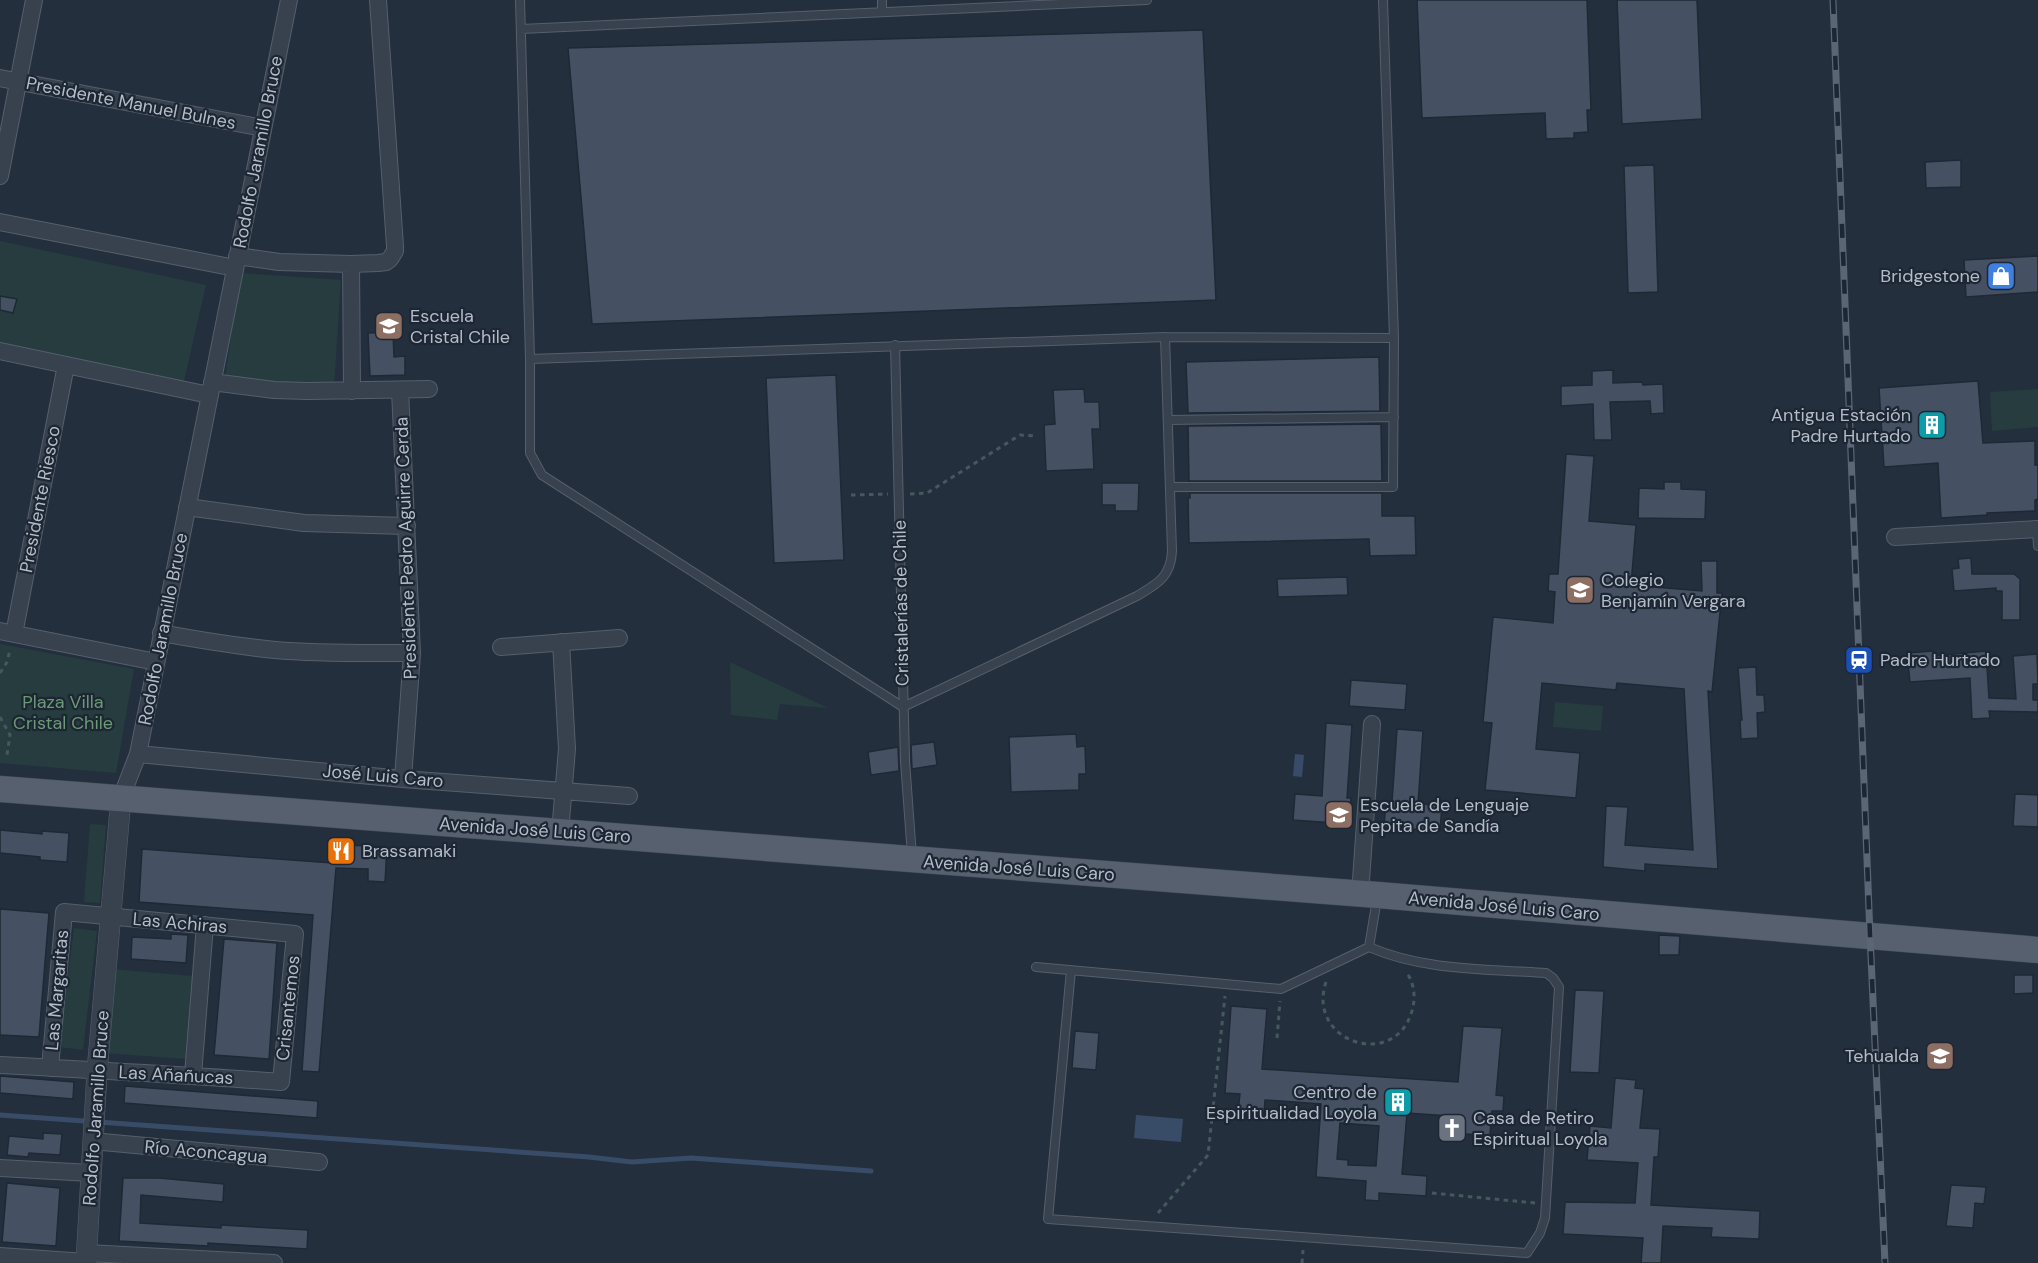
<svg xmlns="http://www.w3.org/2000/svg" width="2038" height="1263" font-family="'DM Sans',sans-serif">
  <rect width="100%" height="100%" fill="#242f3e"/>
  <path fill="#263c3f" d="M0,241L206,285L184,381L0,342Z
    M240,273L341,280L334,387L225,379Z
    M2038,389V427L1992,431L1990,392Z
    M0,644L134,669L116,773L0,763Z
    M730,662L828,708L780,704L777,720L731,715Z
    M1555,702L1603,706L1601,731L1553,727Z
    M90,824L106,825L100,903L84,902Z
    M74,928L97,931L83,1050L59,1047Z
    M111,969L193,976L186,1059L104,1053Z"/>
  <path fill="#394c67" d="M1295,754L1304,755L1302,777L1293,776Z
    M1136,1115L1183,1119L1181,1142L1134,1138Z"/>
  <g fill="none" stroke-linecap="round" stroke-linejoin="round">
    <path stroke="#394c67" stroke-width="5" d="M0,1115L589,1157L632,1162L691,1158L871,1171"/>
  </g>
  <path fill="#455162" stroke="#1f2835" stroke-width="1.5" fill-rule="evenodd" d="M1417,0H1587L1591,110H1587L1588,132L1574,133V138L1546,139L1545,113L1422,118Z
    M1617,0H1697L1702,119L1622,124Z
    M1203,30L1216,300L592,324L568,48Z
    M1961,160V187L1926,188L1925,162Z
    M1654,165L1658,292L1628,293L1624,166Z
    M2038,256V292L1966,297L1964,260Z
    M0,296L17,299L13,313L0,310Z
    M393,332L394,357L405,356V375L370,376L368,333Z
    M1379,357L1380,411L1188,413L1186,362Z
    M1613,370V383L1642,382L1643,385L1663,384L1664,413L1651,414L1650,401L1610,402L1612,440H1594L1593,404L1561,406V386L1592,385V371Z
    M836,375L844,560L774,563L766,378Z
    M1978,381L1983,443L2035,441V465H2038V499L2035,500V511L1987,513V515L1941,518L1938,463L1884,467L1879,388Z
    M1084,389L1085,402H1099L1100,429H1092L1094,469L1046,471L1044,425L1055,424L1053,390Z
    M1381,424L1382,481H1189L1188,426Z
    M1566,454L1594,456L1589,521L1636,525L1631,585L1702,591L1701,561H1717V593H1722L1712,692L1708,691L1718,869L1645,864V871L1603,867L1606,806L1628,807L1625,845L1693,850L1684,689L1617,683L1616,690L1542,683L1536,749L1580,753L1576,798L1485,790L1492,723L1483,722L1493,617L1553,623L1555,592L1548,591L1549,574H1558Z
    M1664,482H1681V489L1706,490L1705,519L1638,518L1639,488L1664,489Z
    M1102,483H1139L1138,511H1115V505H1102Z
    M1190,493H1382V516H1415L1416,555L1370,556L1369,539L1189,543L1188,498H1190Z
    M1971,558L1972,574H2014L2020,579V620H2002V591H1996V588L1954,591L1952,569L1959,568L1958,559Z
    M1347,577L1348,595L1278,597L1277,579Z
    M1933,651V656L1986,651L1989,698L2016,699L2013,656L2037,654L2038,684H2033V700H2038V712L1989,711L1990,718L1972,719L1970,678L1910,682L1907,653Z
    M1756,667L1757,695H1764L1765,712L1757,713L1758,738L1741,739L1740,720H1742L1738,668Z
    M1351,680L1407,684L1405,710L1349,706Z
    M1326,723L1352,725L1347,798H1351L1349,824L1293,820L1295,794L1322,796Z
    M1397,729L1423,731L1418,804L1442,805L1440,831L1384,827L1386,801L1392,802Z
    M1076,734L1077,747L1085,746L1086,774H1079V790L1011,792L1009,737Z
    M934,742L937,765L912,769L911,745Z
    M898,747L899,771L871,775L868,752Z
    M2015,794L2038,795V827L2013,826Z
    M0,830L42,834V831L69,833L67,862L40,860V857L0,853Z
    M333,841L349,842V845L387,847L385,882L368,881V869L336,868L319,1072L302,1071L313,915L139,902L142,849L332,863Z
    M0,909L49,913L39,1037L0,1035Z
    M171,934L188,935L186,963L131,959L132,937L171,939Z
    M1659,935L1680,936L1679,955H1659Z
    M224,939L277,943L269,1059L214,1055Z
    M2014,975H2033V993L2014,994Z
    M1575,990L1604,991L1599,1073L1570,1072Z
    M1231,1006L1267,1009L1262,1069L1458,1082L1463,1026L1502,1028L1496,1095L1504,1096L1503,1111H1492L1490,1135L1463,1134L1464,1117L1407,1113L1402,1174L1427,1176L1426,1196L1379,1193V1201L1365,1200L1366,1181L1316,1177L1321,1104L1265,1100L1264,1113L1238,1112L1240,1094L1225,1093ZM1340,1123L1379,1126L1376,1166L1348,1165V1160L1337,1159Z
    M1075,1031L1099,1033L1096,1070L1072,1068Z
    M0,1076L74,1082L73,1099L0,1093Z
    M1615,1078L1636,1080L1635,1088L1644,1089L1640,1128L1660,1129L1658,1157H1654L1651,1205L1760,1211L1759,1239L1711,1237L1712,1228L1663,1226L1661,1263H1641L1643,1238L1563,1234L1565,1202L1635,1203L1638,1163L1587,1160L1590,1126L1611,1128Z
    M125,1086L318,1101L317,1118L124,1103Z
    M43,1133L62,1134L60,1155L29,1153L28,1157L7,1155L9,1136L43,1139Z
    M123,1178H159L224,1184L223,1202L141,1195L140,1223L221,1228V1225L308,1230L307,1249L208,1243V1246L119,1241Z
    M7,1183L60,1188L56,1246L2,1242Z
    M1951,1185L1986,1187L1984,1204L1975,1203L1973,1228L1946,1226Z"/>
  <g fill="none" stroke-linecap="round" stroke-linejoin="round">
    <g stroke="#565f6c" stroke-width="10">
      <path id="service" d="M520,0L530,359V453L542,475L903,707L1137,596C1157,584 1171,577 1172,551L1165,337
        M882,0V12
        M521,29L1147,0
        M895,345L905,761L912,856
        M530,359L1165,337L1394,338
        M1168,420L1394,417
        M1170,487H1393L1394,338L1383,0
        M2037,529L2038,546
        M1369,947L1377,899
        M1036,967L1281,989L1369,947C1424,971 1487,969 1546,973L1553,978L1559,987L1545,1218L1540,1233L1527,1253L1048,1219L1071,970"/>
    </g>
    <g stroke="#565f6c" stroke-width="18">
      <path id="minor" d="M0,78L263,128
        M0,176L34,0
        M0,222L235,268
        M237,256L279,262L351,264L378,263L386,262L390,259L395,251V246L378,0
        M351,264L352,391
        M0,351L209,395
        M212,382L274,390L308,391L429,389
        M400,390L412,653L403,779
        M187,507L304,523L407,526
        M1895,537L2038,529
        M0,631L156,662
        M161,633C199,640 237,646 275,650C320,654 366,653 412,653
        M14,634L66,365
        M501,647L619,638
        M138,754L403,779L629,796
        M121,798L138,754L289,0
        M560,832L567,749L561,642
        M1360,894L1372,724
        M0,1065C94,1070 187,1075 281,1082L295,934L64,912L50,1068
        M193,1075L205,925
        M92,1141L319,1162
        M0,1168L91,1173
        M87,1253L274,1263
        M0,1256L86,1262"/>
    </g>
    <g stroke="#565f6c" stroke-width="21">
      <path id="tertiary" d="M86,1263L97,1072L121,798"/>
    </g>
    <g stroke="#414a57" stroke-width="27">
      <path id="primary" d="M0,789L1378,895L2038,950"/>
    </g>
    <path stroke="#44595c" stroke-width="3" stroke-dasharray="4.5 4.5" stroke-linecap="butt" d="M910,494L927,493L1020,435L1035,436
      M851,495L888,494
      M0,673L7,662L10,650
      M0,717L10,735L7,755
      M1326,982C1306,1041 1392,1070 1411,1014C1416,1000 1415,985 1407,973
      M1277,1038L1280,1001
      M1432,1193L1535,1203
      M1158,1213L1208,1155L1225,996
      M1302,1263L1303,1250"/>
    <use href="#service" stroke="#38414e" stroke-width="8"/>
    <use href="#minor" stroke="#38414e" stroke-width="16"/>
    <use href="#tertiary" stroke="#38414e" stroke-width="20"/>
    <use href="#primary" stroke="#56606e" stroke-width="26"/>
    <g stroke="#5a6575" stroke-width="7">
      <path id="rail" d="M1833,0L1870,935L1885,1263"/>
    </g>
    <use href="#rail" stroke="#1d2633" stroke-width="4.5" stroke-dasharray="14" stroke-linecap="butt"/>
  </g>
  <defs>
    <g id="shop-square" transform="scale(1.5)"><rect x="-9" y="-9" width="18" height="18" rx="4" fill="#3f7fe0" stroke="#1d2633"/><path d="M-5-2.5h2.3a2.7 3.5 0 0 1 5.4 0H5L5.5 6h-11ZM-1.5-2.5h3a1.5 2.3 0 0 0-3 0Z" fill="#fff"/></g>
    <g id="school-square" transform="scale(1.5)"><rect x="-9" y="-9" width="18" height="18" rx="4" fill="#8d6e63" stroke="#1d2633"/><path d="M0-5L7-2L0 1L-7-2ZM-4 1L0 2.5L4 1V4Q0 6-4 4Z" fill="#fff"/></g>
    <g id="building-square" transform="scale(1.5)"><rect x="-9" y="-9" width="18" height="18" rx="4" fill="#0f9aa8" stroke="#1d2633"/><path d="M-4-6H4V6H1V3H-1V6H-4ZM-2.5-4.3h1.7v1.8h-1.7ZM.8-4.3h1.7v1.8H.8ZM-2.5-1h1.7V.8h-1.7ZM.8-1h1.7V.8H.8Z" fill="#fff"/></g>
    <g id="station-square" transform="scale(1.5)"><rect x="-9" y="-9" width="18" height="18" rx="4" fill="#1a4fb4" stroke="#1d2633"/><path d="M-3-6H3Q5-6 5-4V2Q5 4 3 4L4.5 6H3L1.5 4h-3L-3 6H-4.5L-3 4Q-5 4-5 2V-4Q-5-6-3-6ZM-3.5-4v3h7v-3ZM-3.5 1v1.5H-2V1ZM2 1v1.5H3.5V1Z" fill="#fff"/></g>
    <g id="restaurant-square" transform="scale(1.5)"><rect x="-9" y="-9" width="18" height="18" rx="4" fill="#e8710a" stroke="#1d2633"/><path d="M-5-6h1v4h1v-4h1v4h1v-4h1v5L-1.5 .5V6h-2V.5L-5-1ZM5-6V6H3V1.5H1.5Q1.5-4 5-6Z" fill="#fff"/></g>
    <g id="church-square" transform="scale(1.5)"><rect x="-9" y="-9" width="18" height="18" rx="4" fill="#6b7280" stroke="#1d2633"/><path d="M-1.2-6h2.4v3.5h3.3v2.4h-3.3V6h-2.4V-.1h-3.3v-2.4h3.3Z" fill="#fff"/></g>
  </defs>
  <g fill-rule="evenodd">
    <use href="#shop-square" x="2001" y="276"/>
    <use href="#school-square" x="389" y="326"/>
    <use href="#building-square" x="1932" y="425"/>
    <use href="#school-square" x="1580" y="590"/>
    <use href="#station-square" x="1859" y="660"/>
    <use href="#school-square" x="1339" y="815"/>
    <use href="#restaurant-square" x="341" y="851"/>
    <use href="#school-square" x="1940" y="1056"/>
    <use href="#building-square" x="1398" y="1102"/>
    <use href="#church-square" x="1452" y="1128"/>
  </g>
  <g text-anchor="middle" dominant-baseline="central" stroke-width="4.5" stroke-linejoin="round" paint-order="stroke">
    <g font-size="18" fill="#b4bcc9" stroke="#1d2633">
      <text transform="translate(131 103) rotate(11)">Presidente Manuel Bulnes</text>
      <text transform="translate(258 152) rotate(-79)">Rodolfo Jaramillo Bruce</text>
      <text transform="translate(40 499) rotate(-79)">Presidente Riesco</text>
      <text transform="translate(406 548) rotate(-92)">Presidente Pedro Aguirre Cerda</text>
      <text transform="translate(901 603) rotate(-91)">Cristalerías de Chile</text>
      <text transform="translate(163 629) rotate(-79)">Rodolfo Jaramillo Bruce</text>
      <text transform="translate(383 776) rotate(5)">José Luis Caro</text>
      <text transform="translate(535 830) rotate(4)">Avenida José Luis Caro</text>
      <text transform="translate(1019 868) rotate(4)">Avenida José Luis Caro</text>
      <text transform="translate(1504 906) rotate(5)">Avenida José Luis Caro</text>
      <text transform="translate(180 923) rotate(5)">Las Achiras</text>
      <text transform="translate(57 990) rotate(-85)">Las Margaritas</text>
      <text transform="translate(288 1008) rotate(-84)">Crisantemos</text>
      <text transform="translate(176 1075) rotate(3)">Las Añañucas</text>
      <text transform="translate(96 1108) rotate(-86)">Rodolfo Jaramillo Bruce</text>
      <text transform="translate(206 1152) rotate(5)">Río Aconcagua</text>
    </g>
    <g font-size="18" fill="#b4bcc9" stroke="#1d2633" text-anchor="start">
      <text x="1980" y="276" text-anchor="end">Bridgestone</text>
      <text x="410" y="316">Escuela<tspan x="410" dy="21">Cristal Chile</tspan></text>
      <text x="1911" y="415" text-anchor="end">Antigua Estación<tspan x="1911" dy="21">Padre Hurtado</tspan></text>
      <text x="1601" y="580">Colegio<tspan x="1601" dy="21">Benjamín Vergara</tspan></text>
      <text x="1880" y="660">Padre Hurtado</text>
      <text x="1360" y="805">Escuela de Lenguaje<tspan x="1360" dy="21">Pepita de Sandía</tspan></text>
      <text x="362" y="851">Brassamaki</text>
      <text x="1919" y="1056" text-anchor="end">Tehualda</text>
      <text x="1377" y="1092" text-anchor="end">Centro de<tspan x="1377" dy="21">Espiritualidad Loyola</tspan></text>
      <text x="1473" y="1118">Casa de Retiro<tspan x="1473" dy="21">Espiritual Loyola</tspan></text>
    </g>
    <g font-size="18" fill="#6b9a76" stroke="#1d2633">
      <text x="63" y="702">Plaza Villa<tspan x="63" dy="21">Cristal Chile</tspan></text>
    </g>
  </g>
</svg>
